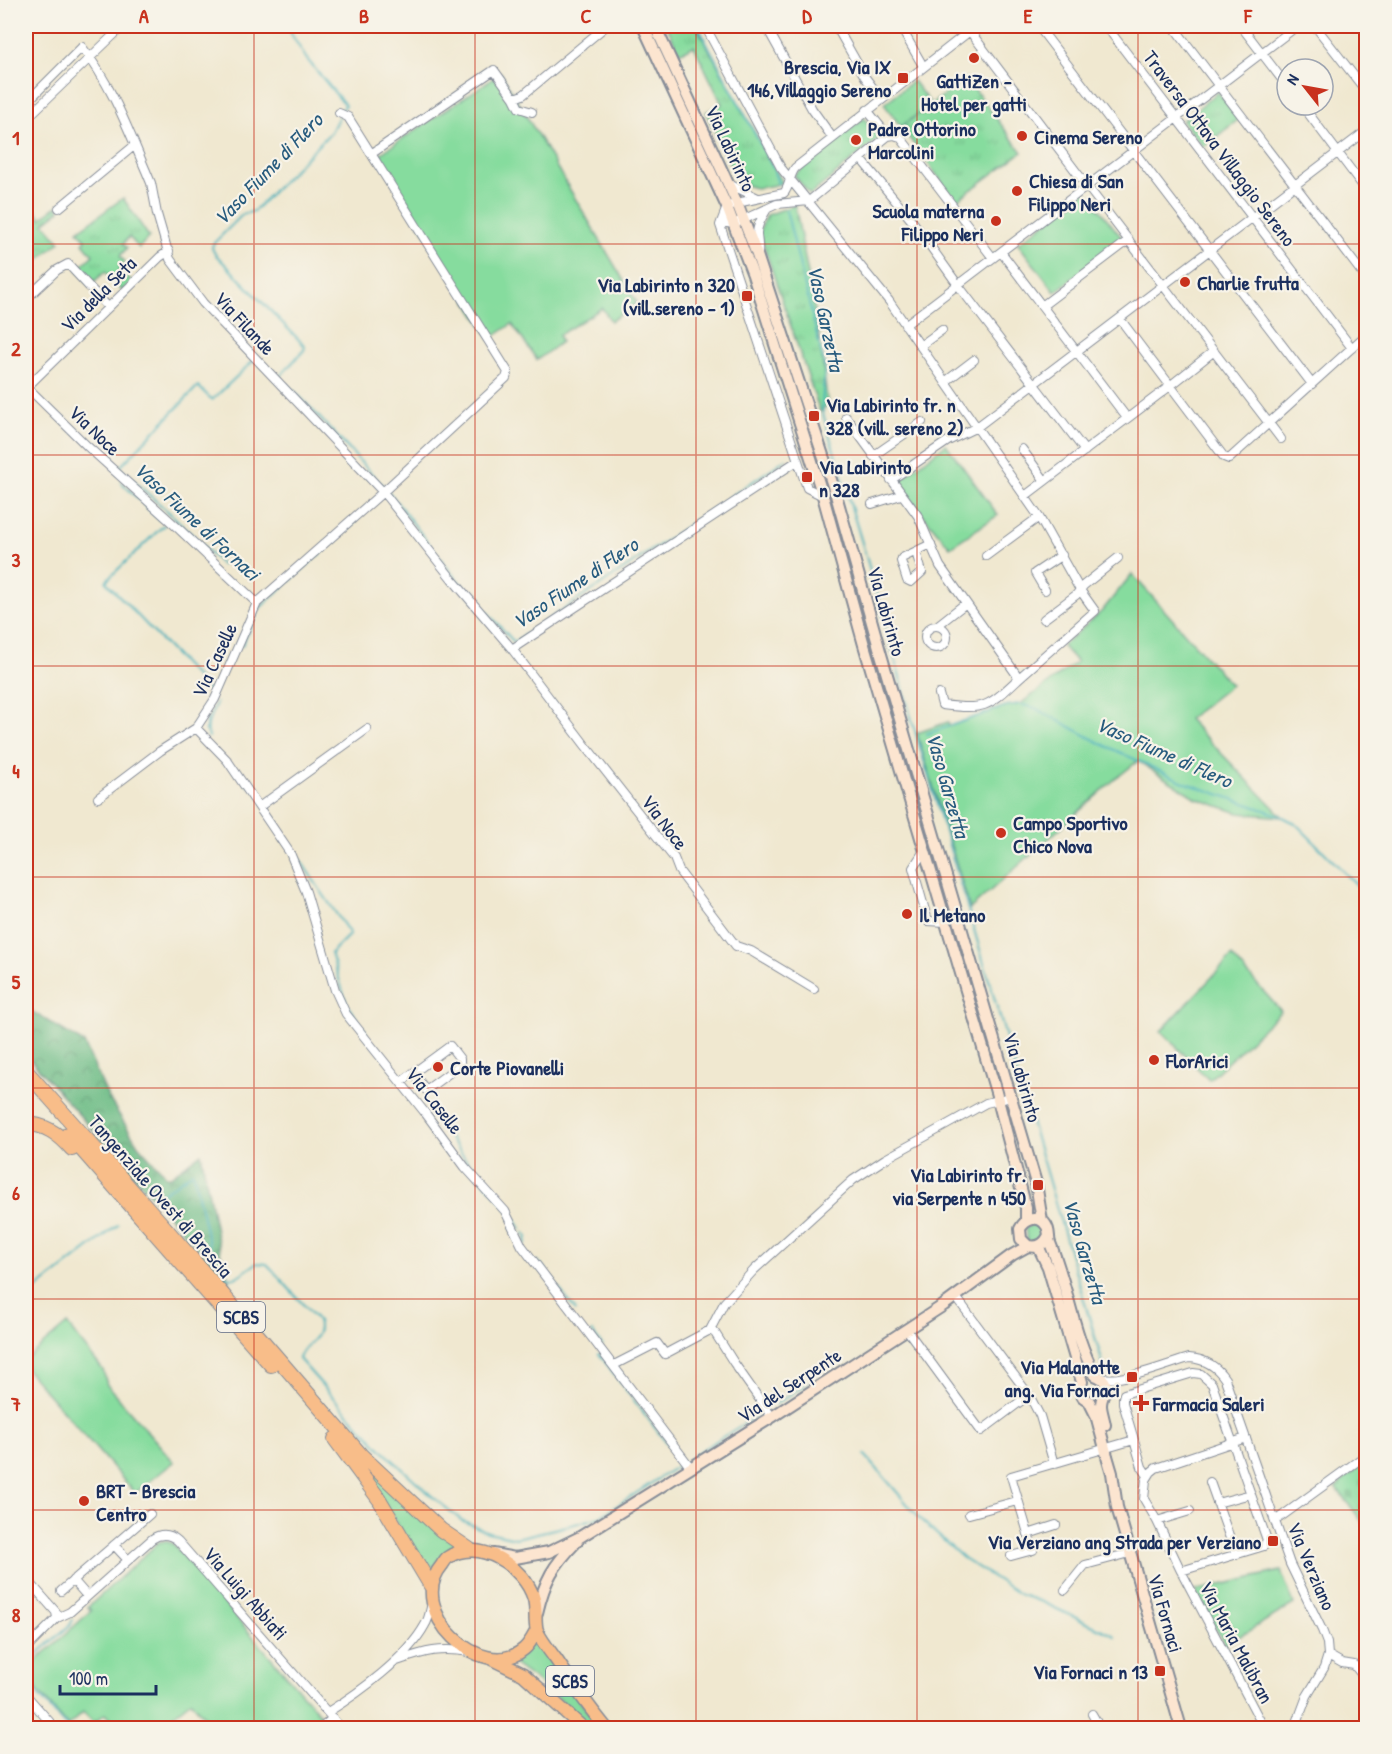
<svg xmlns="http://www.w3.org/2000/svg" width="1392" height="1754" font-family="'Patrick Hand',sans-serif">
  <defs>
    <pattern id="forest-crowns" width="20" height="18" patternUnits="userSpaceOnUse" patternTransform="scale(1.5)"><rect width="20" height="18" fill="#6cbc85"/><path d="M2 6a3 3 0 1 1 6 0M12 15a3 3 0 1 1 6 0" fill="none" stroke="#589970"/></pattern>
    <pattern id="cemetery-stones" width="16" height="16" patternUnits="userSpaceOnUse" patternTransform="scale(1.5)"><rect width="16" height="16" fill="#86dc9e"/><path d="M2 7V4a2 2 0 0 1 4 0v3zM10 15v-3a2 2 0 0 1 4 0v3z" fill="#73bd8a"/></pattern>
    <pattern id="park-tufts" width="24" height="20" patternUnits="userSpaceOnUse" patternTransform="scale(1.5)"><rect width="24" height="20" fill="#86dc9e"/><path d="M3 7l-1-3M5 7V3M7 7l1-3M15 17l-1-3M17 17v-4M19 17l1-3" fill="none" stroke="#73bd8a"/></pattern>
  </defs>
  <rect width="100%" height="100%" fill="#f7f3e8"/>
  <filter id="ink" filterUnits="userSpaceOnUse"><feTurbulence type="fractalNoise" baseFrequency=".0167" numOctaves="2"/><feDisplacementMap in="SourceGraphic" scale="12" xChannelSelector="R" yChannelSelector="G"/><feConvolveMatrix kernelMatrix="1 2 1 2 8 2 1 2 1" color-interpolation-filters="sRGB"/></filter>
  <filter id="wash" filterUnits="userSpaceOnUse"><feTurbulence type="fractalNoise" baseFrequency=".008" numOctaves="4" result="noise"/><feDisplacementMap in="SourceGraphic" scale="24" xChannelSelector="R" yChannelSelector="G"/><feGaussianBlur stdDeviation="1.35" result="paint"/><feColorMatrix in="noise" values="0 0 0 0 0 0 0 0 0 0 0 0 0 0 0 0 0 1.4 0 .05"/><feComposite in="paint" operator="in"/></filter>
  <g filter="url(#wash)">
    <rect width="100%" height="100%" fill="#f0e8d0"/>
    <path fill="#86dc9e" stroke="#50867e" stroke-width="1.5" d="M501,73L637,303L611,321L602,308L559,335L561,342L537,360L512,324L490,339L422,227L380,154Z
      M913,81L931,104L901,127L884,104Z
      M1085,191L1123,239L1055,292L1018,244Z
      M946,444L998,515L950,547L896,483Z
      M1132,574L1231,685L1188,719L1283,817L1238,813L1196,798L1138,761L1114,780L970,909L917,733L948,722L950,726L1006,706L1020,704L1077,662L1062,646L1102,611Z
      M1232,956L1281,1011L1209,1080L1161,1031Z
      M1035,1222L1043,1227L1044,1237L1034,1243L1027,1240L1025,1228Z
      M67,1324L103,1370L107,1385L174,1462L135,1493L26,1369V1359Z
      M337,1432L456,1543L455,1548C442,1554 437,1561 429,1573Z
      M165,1541L173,1544L325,1720L315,1728H214L191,1701L171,1717L181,1728H118L105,1714L94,1723L83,1712L68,1726L26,1677V1670L91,1611L88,1607L159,1542Z
      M1281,1571L1294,1604L1225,1645L1195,1591Z
      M537,1640L599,1728H592L548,1689L512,1663L513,1658Z"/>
    <path fill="url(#forest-crowns)" stroke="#447672" stroke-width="1.5" d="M26,1008L84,1043L108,1097L138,1145L168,1178L201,1153L220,1252L230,1285L26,1055Z"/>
    <path fill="url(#cemetery-stones)" stroke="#50867e" stroke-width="1.5" d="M1366,1461V1527L1336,1487Z"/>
    <path fill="url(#park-tufts)" stroke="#50867e" stroke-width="1.5" d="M667,26H696L783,183C761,188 749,194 734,173L706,112L722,104L694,46L679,53Z
      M966,78L1022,152L956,201L901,127Z
      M1218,92L1239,119L1203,147L1182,121Z
      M864,118L879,138L810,195L794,175Z
      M123,198L149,237L139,248L129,237L123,244L127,248L120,256L125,262L119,269L132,282L122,291L105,272L90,285L78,269L93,255L83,243L86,240L78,231Z
      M26,199L41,218L57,206L60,210L44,223L60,242L26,270Z
      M795,205L818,327L828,406L820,412L759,232L767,215Z"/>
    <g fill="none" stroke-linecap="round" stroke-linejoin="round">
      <path stroke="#3eaeba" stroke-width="2" d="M298,26L290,32L306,58L345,105L341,111
        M698,26L773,168L778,184
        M786,210L825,367L822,406L823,414L866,556L910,714L1103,1364
        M280,379L281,375L304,350L305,346L215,254L212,248L213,244L242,215L254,211L331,132L339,116
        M287,385L304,401L382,485
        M121,482L160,520
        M388,491L454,576L514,642L599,586L786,459
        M164,525L107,580L106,582L213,695
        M222,565L173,516L119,468L198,386L212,400L254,360
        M242,646L258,610L263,605L356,521
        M206,731V719
        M927,734L1006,706L1019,704L1035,708L1102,744L1186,783L1279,815L1295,823L1366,894
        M209,737C204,727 212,713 216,703
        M239,771L249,786
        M284,838L288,844
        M298,857L350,934L331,953L347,1005L366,1032
        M449,1137L472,1168L507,1207L521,1229
        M157,1197L193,1172L213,1263L225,1277L235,1278L257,1263L267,1264L318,1321C324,1340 302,1343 299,1359L339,1404L383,1451L433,1497L461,1520L488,1532L516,1538L571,1525L600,1517L682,1463L678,1458
        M524,1233L527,1236L525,1245
        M538,1261L576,1311
        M26,1297L118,1225
        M592,1332L602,1345
        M599,1354L674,1453
        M776,1404L808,1383
        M865,1455L921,1520L963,1558L1021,1595L1042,1602L1115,1636
        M692,1456L763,1412
        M26,1664L71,1624L72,1620
        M26,1681L68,1728"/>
    </g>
  </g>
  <g filter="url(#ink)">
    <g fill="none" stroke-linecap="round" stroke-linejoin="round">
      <g stroke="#868c97" stroke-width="10">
        <path id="street" d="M705,26L781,168L889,301L1039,517L1080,590L1095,611L1019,678L940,566L918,516L846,417
          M766,26L812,109L832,137
          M836,26L865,77L881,99
          M900,26L923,66
          M966,26L1087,186L1281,439
          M1038,26L1312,384
          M1106,26L1352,348
          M1173,26L1366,278
          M1241,26L1287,86
          M1315,26L1362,86
          M514,98L519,108L532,112
          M26,103L82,47C111,84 128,129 146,171L151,183L157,214L170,259L203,303L383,492L506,378L508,372L348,117L339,113
          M1302,105L1366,190
          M867,110L888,136
          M26,119L123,26
          M888,136L894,135L900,137L993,258
          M371,154L494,70L514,98L523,95L606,26
          M861,159L913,222L958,285L1085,451
          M727,183L758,198
          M59,208L135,145
          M721,222L734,224L777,204L809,201L888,136
          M1001,252L1127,418
          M758,253C759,245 757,240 757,233C757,224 763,216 767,209
          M26,299L57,270L68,264L108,307
          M1042,306L1129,240
          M1120,319L1224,457L1229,459L1366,335
          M905,325L1297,26
          M920,346L942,330
          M945,382L974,360
          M26,386L87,446L180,530L257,603L383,492L452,579L512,649L797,461
          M27,387L160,257L169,251
          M1022,449L1045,481
          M873,456L922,422
          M891,480L948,441L977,427L1366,131
          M823,496L807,488L720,225L727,207L737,203L784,193C790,186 789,176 795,168L976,26
          M1025,496L1170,386L1214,351
          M872,504L901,495
          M916,552L922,572L911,582L907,580L901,561L902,558L931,544
          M986,556L1039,517
          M1045,590L1035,573L1062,555
          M1044,619L1076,595L1084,585L1118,558
          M938,625L966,603
          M925 637a11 11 0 1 1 22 0a11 11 0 1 1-22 0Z
          M512,649L585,745L674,858L679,871L736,946L751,951L814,989
          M939,694L942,705C986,710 987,708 1019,678
          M196,728L227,760L290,853L306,892L335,990L346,1014L426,1114L465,1167L505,1211L522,1246L691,1468
          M98,798L160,751L196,728L215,699L257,603
          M259,807L367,729
          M924,851L913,868L928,921L946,922
          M401,1082L450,1046L460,1059V1064L456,1068L426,1090L413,1073
          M956,1297L1029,1395
          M710,1330L724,1303L754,1270L853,1180L885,1159L986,1103L1011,1097
          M907,1330L981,1431L1029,1395L1040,1416L1054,1464
          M614,1365L657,1343L665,1354L710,1330L715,1333L734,1363L772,1417
          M1101,1378C1125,1382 1165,1365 1189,1358C1204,1359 1216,1365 1225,1379L1290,1564L1322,1630L1327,1643L1328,1655L1324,1668L1307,1696L1295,1728
          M1246,1438L1156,1468L1151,1472L1146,1480L1144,1499L1157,1521L1181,1571L1264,1728
          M1148,1476L1142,1467L1123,1403V1398L1124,1394L1193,1373L1201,1374L1212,1384L1267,1540L1264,1546L1181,1571
          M1210,1482L1236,1555
          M1217,1503L1251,1494
          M969,1514L1017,1501
          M1157,1521L1190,1511
          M1275,1521L1366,1455
          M1028,1534L1056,1525
          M114,1545L128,1560
          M1011,1556L1033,1550L1011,1476L1134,1440
          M26,1578L56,1612L57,1618
          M73,1580L87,1596
          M1065,1590L1085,1565L1130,1553
          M61,1591L150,1514
          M26,1649L57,1618L70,1612L152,1539C161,1533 170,1534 178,1541L341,1728
          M1328,1655L1342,1663L1354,1665L1366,1680
          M397,1661C426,1651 440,1647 470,1652
          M26,1695L55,1728
          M328,1712C360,1692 407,1658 425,1625C429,1619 430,1611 432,1603
          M1092,1714L1100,1728
          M321,1728L333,1718"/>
      </g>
      <g stroke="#868c97" stroke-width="14">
        <path id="secondary" d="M643,26L727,207L753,275L823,496L864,645L996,1092L1026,1208V1221
          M655,26L737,203L757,255L836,495L880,651L1036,1183L1042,1221
          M1048,1237C1044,1245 1037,1248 1028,1246L1021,1239L1020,1229C1025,1219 1039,1214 1046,1225C1050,1230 1048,1237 1050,1243C1068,1286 1073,1334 1095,1375C1115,1383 1101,1392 1101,1405C1101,1411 1104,1418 1105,1425
          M1038,1246L1048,1267L1082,1382L1080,1388L1081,1393L1083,1397L1089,1401L1096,1415L1107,1456L1112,1473L1117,1507L1181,1728
          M493,1554L515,1558L549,1552L580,1537L772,1417L944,1305L1012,1255L1028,1246
          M537,1613C545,1579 553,1566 577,1541"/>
      </g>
      <g stroke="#868c97" stroke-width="15">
        <path id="primary" d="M537,1630C533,1637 530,1644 524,1649C482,1685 404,1610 442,1565C444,1562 445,1560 447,1558C478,1536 525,1567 534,1599C537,1609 534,1621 537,1631C541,1640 549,1650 555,1658C571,1682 588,1706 606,1728
          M492,1659L523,1674L583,1728"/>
      </g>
      <g stroke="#868c97" stroke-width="16">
        <path id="highway" d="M26,1071L160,1222L361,1455L441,1530L469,1549
          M26,1124C45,1124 59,1134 72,1149
          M68,1134L271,1365
          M335,1439L379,1499L431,1586"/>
      </g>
      <use href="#street" stroke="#fff" stroke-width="8"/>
      <use href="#secondary" stroke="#fce5d0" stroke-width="10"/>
      <use href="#primary" stroke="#f8bd89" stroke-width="12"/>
      <use href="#highway" stroke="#f8bd89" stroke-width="14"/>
    </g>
  </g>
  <path fill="none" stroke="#c8321e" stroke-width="1.5" stroke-opacity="0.55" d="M254,26V1728M475,26V1728M696,26V1728M917,26V1728M1138,26V1728M26,244H1366M26,455H1366M26,666H1366M26,877H1366M26,1088H1366M26,1299H1366M26,1510H1366"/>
  <g fill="#c8321e" stroke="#f7f3e8" stroke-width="2">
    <circle cx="974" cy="58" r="6"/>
    <rect x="897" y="72" width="12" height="12" rx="3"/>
    <circle cx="1022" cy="136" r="6"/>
    <circle cx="856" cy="140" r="6"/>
    <circle cx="1017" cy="191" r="6"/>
    <circle cx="996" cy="221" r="6"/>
    <circle cx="1185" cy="282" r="6"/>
    <rect x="741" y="290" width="12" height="12" rx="3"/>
    <rect x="808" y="410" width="12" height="12" rx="3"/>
    <rect x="801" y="471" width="12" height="12" rx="3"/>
    <circle cx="1001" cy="833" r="6"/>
    <circle cx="907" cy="914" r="6"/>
    <circle cx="1154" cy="1060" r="6"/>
    <circle cx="438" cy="1067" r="6"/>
    <rect x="1032" y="1179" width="12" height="12" rx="3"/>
    <rect x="1126" y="1371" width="12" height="12" rx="3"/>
    <path d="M1138 1394h6v6h6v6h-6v6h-6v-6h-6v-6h6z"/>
    <circle cx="84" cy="1501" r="6"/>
    <rect x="1267" y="1535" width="12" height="12" rx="3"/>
    <rect x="1154" y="1665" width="12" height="12" rx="3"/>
  </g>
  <g text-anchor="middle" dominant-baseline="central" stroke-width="4.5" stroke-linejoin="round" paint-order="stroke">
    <g fill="#f7f3e8" stroke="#5d6a87" stroke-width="1.5">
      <rect x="217" y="1302" width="48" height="30" rx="4.5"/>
      <rect x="546" y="1666" width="48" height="30" rx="4.5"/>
    </g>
    <g font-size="18" font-weight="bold" fill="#1b2f5e">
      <text x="241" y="1317">SCBS</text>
      <text x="570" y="1681">SCBS</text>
    </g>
    <g font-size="20" font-weight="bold" fill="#1b2f5e" stroke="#f7f3e8" text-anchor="start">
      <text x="891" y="66" text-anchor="end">Brescia, Via IX<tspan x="891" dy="23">146,Villaggio Sereno</tspan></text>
      <text x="974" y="80" text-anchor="middle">GattiZen -<tspan x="974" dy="23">Hotel per gatti</tspan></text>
      <text x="868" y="128">Padre Ottorino<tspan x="868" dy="23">Marcolini</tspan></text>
      <text x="1034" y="136">Cinema Sereno</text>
      <text x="1029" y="180">Chiesa di San<tspan x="1029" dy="23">Filippo Neri</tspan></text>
      <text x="984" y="210" text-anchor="end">Scuola materna<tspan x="984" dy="23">Filippo Neri</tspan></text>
      <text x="1197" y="282">Charlie frutta</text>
      <text x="735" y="284" text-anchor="end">Via Labirinto n 320<tspan x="735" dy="23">(vill.sereno - 1)</tspan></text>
      <text x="826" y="404">Via Labirinto fr. n<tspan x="826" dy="23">328 (vill. sereno 2)</tspan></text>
      <text x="819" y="466">Via Labirinto<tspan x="819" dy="23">n 328</tspan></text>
      <text x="1013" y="822">Campo Sportivo<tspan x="1013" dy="23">Chico Nova</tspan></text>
      <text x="919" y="914">Il Metano</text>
      <text x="1166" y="1060">FlorArici</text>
      <text x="450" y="1067">Corte Piovanelli</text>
      <text x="1026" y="1174" text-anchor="end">Via Labirinto fr.<tspan x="1026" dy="23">via Serpente n 450</tspan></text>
      <text x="1120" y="1366" text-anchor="end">Via Malanotte<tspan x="1120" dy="23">ang. Via Fornaci</tspan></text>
      <text x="1153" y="1403">Farmacia Saleri</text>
      <text x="96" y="1490">BRT - Brescia<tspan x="96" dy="23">Centro</tspan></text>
      <text x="1261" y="1541" text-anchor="end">Via Verziano ang Strada per Verziano</text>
      <text x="1148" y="1671" text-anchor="end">Via Fornaci n 13</text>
    </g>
    <g font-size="20" fill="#1b2f5e" stroke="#f7f3e8">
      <text transform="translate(731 148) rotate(65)">Via Labirinto</text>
      <text transform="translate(1220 148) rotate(53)">Traversa Ottava Villaggio Sereno</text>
      <text transform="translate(98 294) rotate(-45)">Via della Seta</text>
      <text transform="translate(245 323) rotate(47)">Via Filande</text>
      <text transform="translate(95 430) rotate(44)">Via Noce</text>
      <text transform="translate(887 611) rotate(74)">Via Labirinto</text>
      <text transform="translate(214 660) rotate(-65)">Via Caselle</text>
      <text transform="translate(665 822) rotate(53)">Via Noce</text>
      <text transform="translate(1023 1077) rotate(74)">Via Labirinto</text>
      <text transform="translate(435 1100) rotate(52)">Via Caselle</text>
      <text transform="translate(161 1196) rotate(49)">Tangenziale Ovest di Brescia</text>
      <text transform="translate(789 1385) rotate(-33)">Via del Serpente</text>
      <text transform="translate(1312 1566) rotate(67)">Via Verziano</text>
      <text transform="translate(246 1593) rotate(49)">Via Luigi Abbiati</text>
      <text transform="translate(1166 1613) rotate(74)">Via Fornaci</text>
      <text transform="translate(1237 1642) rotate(62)">Via Maria Malibran</text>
    </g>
    <g font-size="21" font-style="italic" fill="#275b7e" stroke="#f7f3e8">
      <text transform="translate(268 169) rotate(-46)">Vaso Fiume di Flero</text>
      <text transform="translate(826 318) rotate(78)">Vaso Garzetta</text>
      <text transform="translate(197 521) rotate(43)">Vaso Fiume di Fornaci</text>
      <text transform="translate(575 583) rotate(-34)">Vaso Fiume di Flero</text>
      <text transform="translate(1164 752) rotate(24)">Vaso Fiume di Flero</text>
      <text transform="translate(948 785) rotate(74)">Vaso Garzetta</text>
      <text transform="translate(1085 1251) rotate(74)">Vaso Garzetta</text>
    </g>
  </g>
  <rect width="1392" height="1754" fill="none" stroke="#f7f3e8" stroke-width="66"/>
  <g transform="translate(1305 87) rotate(301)"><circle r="28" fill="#f7f3e8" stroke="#9fa5b1" stroke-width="1.5"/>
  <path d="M0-4.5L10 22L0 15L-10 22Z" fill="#c8321e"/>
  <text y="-9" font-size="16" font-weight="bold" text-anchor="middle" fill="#1b2f5e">N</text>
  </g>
  <path d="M60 1685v9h96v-9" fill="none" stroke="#1b2f5e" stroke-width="3"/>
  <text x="69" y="1685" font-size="18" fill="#1b2f5e" stroke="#f7f3e8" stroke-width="4.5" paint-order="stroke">100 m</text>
  <rect x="33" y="33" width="1326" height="1688" fill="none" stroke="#c8321e" stroke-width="2"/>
  <g font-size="20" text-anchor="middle" font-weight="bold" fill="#c8321e">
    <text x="144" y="23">A</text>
    <text x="364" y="23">B</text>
    <text x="586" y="23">C</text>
    <text x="807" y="23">D</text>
    <text x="1028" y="23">E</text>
    <text x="1248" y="23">F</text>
    <text x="16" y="145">1</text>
    <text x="16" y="356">2</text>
    <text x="16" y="567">3</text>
    <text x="16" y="778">4</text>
    <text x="16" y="989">5</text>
    <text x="16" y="1200">6</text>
    <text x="16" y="1411">7</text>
    <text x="16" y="1622">8</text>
  </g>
</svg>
